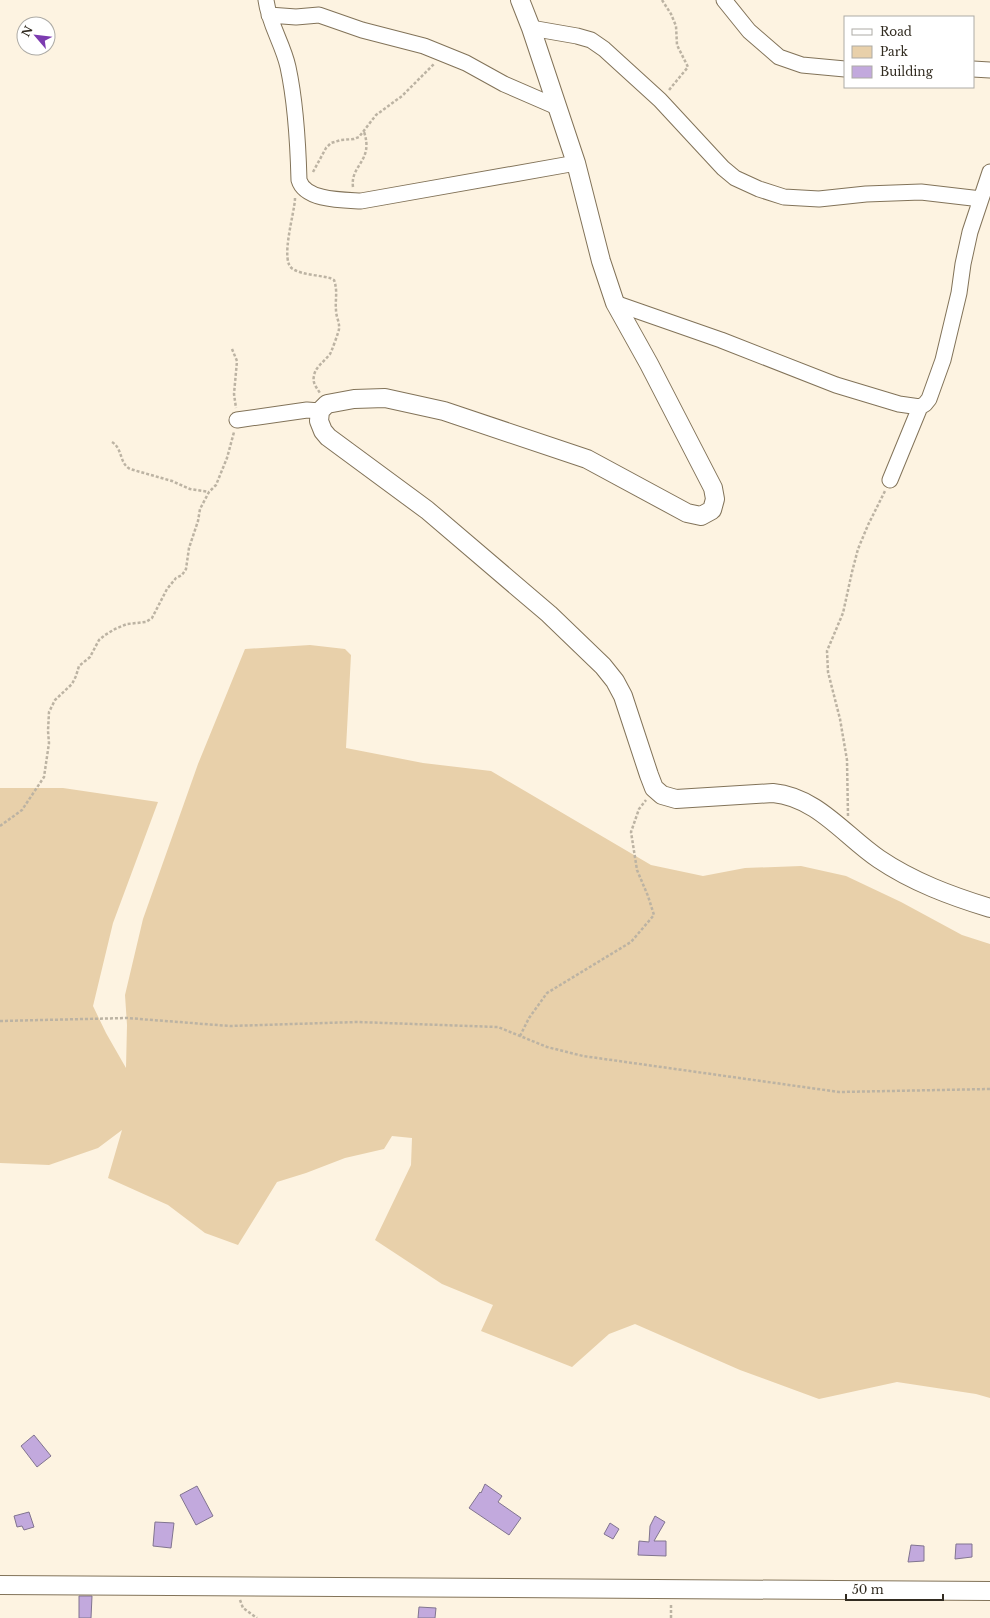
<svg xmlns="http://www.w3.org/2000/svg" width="990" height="1618" font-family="'Libre Baskerville',serif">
  <rect width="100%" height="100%" fill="#fdf3e1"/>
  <path fill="#e8d0aa" d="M310,645L345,649L351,655L346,748L423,763L491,771L651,865L703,876L745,868L801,866L846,876L901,902L962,935L990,944V1398L976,1394L897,1382L819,1399L740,1370L635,1324L609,1334L572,1367L481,1331L493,1305L442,1284L375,1240L411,1165L412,1138L392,1136L384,1149L345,1158L306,1173L277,1182L238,1245L205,1233L168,1205L108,1178L122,1130L98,1148L49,1165L0,1163V788H63L158,802L113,923L93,1006L106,1033L126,1068L127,1025L125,995L143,919L198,764L245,649Z"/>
  <path fill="#c2a9dd" stroke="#81748f" d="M34,1435L51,1456L37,1467L21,1446Z
    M485,1484L502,1496L498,1502L521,1518L509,1535L469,1508L480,1492L481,1493Z
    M197,1486L213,1516L196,1525L180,1495Z
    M29,1512L34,1527L24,1530L22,1526L17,1527L14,1516Z
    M655,1516L665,1522L654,1541H666V1556L638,1555L639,1541L649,1542L650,1526Z
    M155,1522L174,1523L171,1548L153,1546Z
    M610,1523L619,1529L613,1539L604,1534Z
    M956,1544H972V1557L955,1559Z
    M911,1545L924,1546V1561L908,1562Z
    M79,1596H92L91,1618H79Z
    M419,1607L436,1608L435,1618H418Z"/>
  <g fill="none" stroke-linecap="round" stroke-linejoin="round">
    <g stroke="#827359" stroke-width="17">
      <path id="minor" d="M266,0C269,24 283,44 288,67C296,104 298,143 299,180C305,201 344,200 361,201L576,163
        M724,0L749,31L779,57L802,65L845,69
        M269,15L296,17L319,15L362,30L424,46L466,63L504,84L557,107
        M531,28L577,36L591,40L604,49L660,100L723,168L735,178L759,189L784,197L819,199L866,194L921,192L981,199
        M973,69L990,70
        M615,303L721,340L836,385L899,404L920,407L925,404L929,399L943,360L959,293L963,264L970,232L990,172
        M237,420L307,410L320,411
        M890,480L920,407"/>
    </g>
    <g stroke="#827359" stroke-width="20">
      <path id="major" d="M520,0L531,28L576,163L601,261L615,303L649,364L713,488L715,499L712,510L701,516L687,513L587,459L444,411L385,398L354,399L327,404L320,411L319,421L323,431L328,437L427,510L549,614L603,666L615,681L623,696L649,775L654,788L662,795L676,799L773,793C817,797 845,836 879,859C913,882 951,896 990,908
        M0,1585L990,1591"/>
    </g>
    <path stroke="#bcb3a3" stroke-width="2.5" stroke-dasharray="3 2" stroke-linecap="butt" d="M662,0L671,14L676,26L677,45L688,67L669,90
      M313,172L326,148L331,143L341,140L354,139L359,137L376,115L402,96L434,64
      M353,187C350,165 374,161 364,132
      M295,198C295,212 279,262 293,269C303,275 318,275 330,278L334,280C338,291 335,300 336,310C336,317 340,323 339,329C339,331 331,353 330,354C324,362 315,367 314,376C312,383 317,388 320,393
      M232,349L237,361L234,394L236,408
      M112,442C123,449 119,463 130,469L172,481L190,489L209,492
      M848,816L847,760L840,719L828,672L827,651L843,613L852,572L858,549L868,525L885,491
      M0,826L22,810L44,777L49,743L48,731L49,712L55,700L72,684L76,676L79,666L90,657L99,640L105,635L115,629L127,624L146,622L152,618L167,589L176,578L182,575L186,569L189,548L198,521L200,509L209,492L216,485L227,458L234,432
      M0,1021L127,1018L230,1026L357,1022L498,1027L547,1047L583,1056L839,1092L990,1089
      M520,1036L529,1018L547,993L631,942L654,915L648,896L637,870L631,832L639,809L646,800
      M240,1600L243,1608L257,1618
      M671,1618V1603"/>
    <use href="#minor" stroke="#fff" stroke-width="15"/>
    <use href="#major" stroke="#fff" stroke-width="18"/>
  </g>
  <rect x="844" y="16" width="130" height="72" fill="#ffffff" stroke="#adaba6"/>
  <rect x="852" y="29" width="20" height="6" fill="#ffffff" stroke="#adaba6"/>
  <text x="880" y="36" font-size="12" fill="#322c21">Road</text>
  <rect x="852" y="46" width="20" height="12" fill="#e8d0aa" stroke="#adaba6"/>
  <text x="880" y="56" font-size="12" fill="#322c21">Park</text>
  <rect x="852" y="66" width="20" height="12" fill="#c2a9dd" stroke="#adaba6"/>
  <text x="880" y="76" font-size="12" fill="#322c21">Building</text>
  <g transform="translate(36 36) rotate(298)"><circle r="19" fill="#ffffff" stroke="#adaba6"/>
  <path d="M0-3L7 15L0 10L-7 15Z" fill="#7c3bb0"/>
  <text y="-6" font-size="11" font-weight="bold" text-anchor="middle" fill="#322c21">N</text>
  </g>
  <path d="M846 1594v6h97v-6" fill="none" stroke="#322c21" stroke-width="2"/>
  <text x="852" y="1594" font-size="12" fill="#322c21" stroke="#ffffff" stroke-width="3" paint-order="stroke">50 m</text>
</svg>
